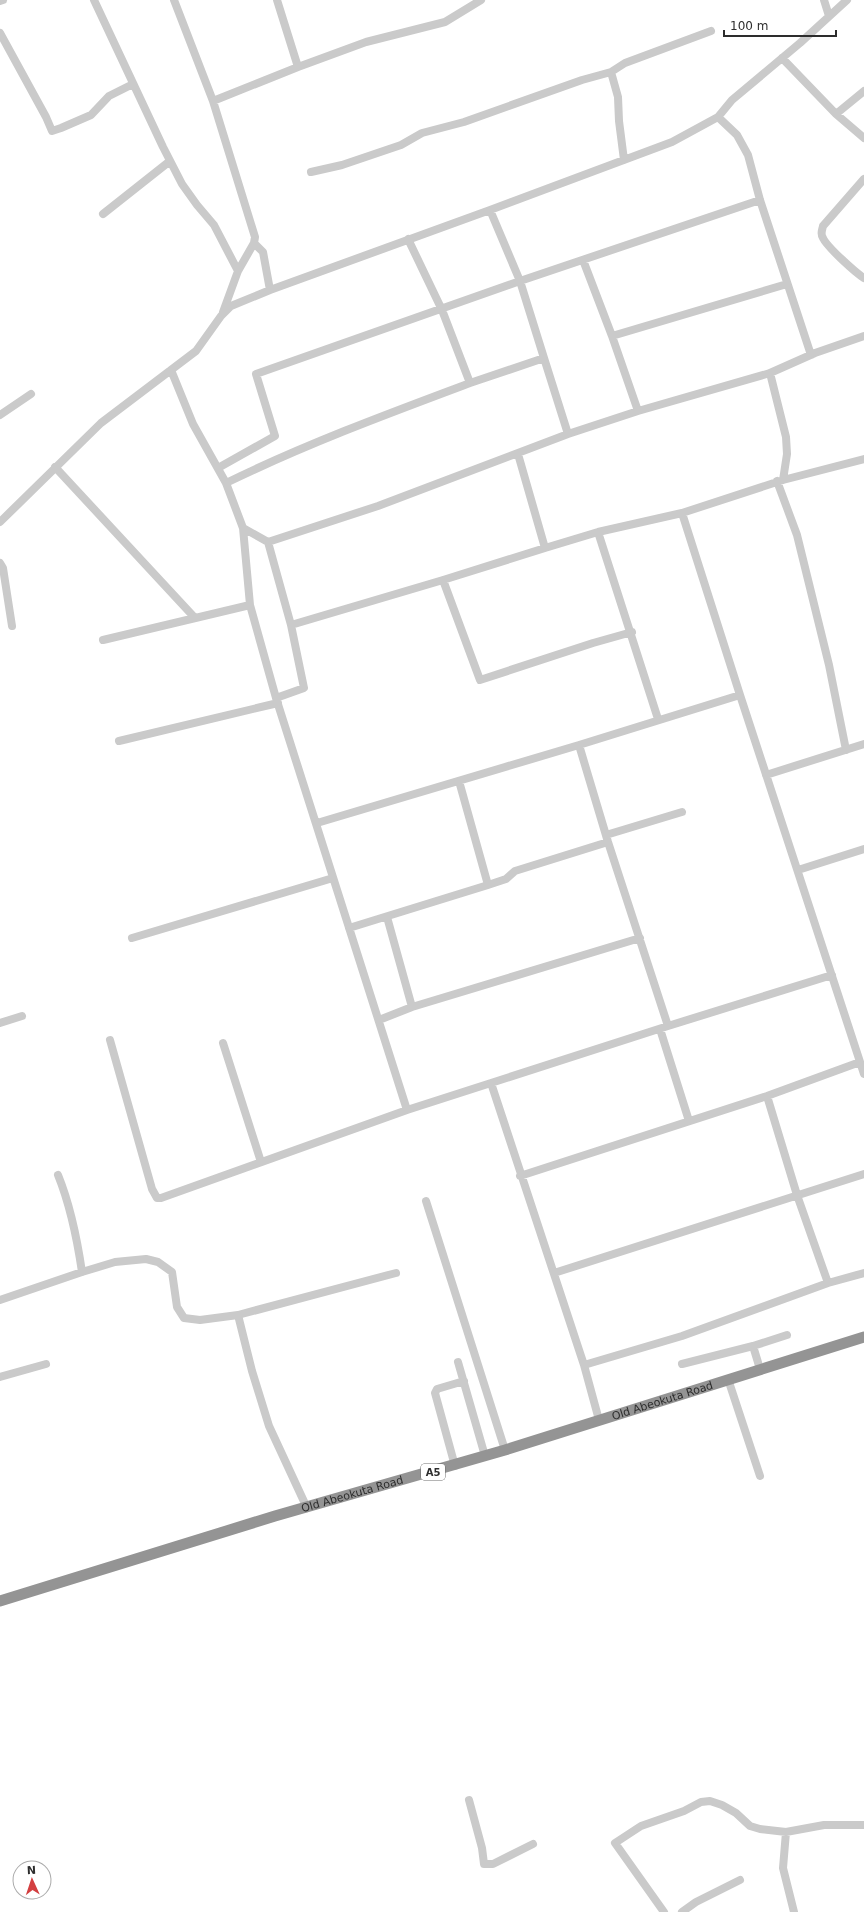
<svg xmlns="http://www.w3.org/2000/svg" width="864" height="1912" font-family="'DejaVu Sans',sans-serif">
  <rect width="100%" height="100%" fill="#fff"/>
  <g fill="none" stroke-linecap="round" stroke-linejoin="round">
    <path stroke="#cacaca" stroke-width="8" d="M94,0L163,147L182,184L197,205L214,225L238,271L223,312
      M174,0L213,101L255,237L254,243L238,271
      M277,0L298,67
      M824,0L829,16
      M0,1L3,0
      M0,33L46,117L52,131L61,128L91,115L109,96L133,84
      M782,58L836,114L864,138
      M611,72L618,97L619,121L624,160
      M213,101L298,67L366,42L445,22L481,0
      M836,114L864,91
      M718,117L737,135L748,155L760,200L811,355
      M311,172L342,165L401,145L422,133L464,122L582,80L611,72L625,63L711,31
      M864,179L823,226C822,231 820,234 823,238C827,247 856,273 864,278
      M103,214L170,161
      M254,243L263,252L270,290
      M583,260L612,336L787,284
      M612,336L638,411
      M544,358L568,434
      M171,370L193,424L226,483L243,528L250,605L276,698L407,1110
      M770,373L786,437L787,454L783,480
      M470,383L544,358L520,281L490,210
      M0,415L31,394
      M518,454L545,548L598,532L682,513L783,480L864,459
      M55,467L195,618
      M218,468L275,436L256,374L520,281L760,200
      M777,481L797,535L829,665L846,750
      M226,483C306,444 387,414 470,383L442,310L408,239
      M682,513L740,695L864,1074
      M0,522L101,423L196,351L221,316L231,306L270,290L490,210L672,142L718,117L732,100L800,43L847,0
      M243,528L268,542L291,625L304,688L276,698
      M598,532L658,719
      M268,542L378,506L568,434L638,411L770,373L815,353L864,336
      M0,563L3,568L12,626
      M443,580L480,680L593,643L632,632
      M291,625L443,580L545,548
      M103,640L250,605
      M119,741L278,703
      M579,745L608,842L668,1026
      M766,775L864,744
      M459,781L488,885
      M317,823L579,745L740,695
      M606,835L682,812
      M798,870L864,849
      M387,917L412,1007
      M349,928L488,885L506,879L515,871L608,842
      M132,938L333,878
      M379,1020L412,1007L640,938
      M0,1023L22,1016
      M660,1029L689,1121
      M110,1040L152,1189L157,1198H161L407,1110L668,1026L832,975
      M223,1043L261,1162
      M491,1083L584,1365L682,1336L828,1283L864,1273
      M767,1096L797,1195L828,1283
      M58,1175C71,1207 77,1238 82,1272
      M520,1176L767,1096L860,1062
      M426,1201L505,1450
      M554,1273L864,1174
      M0,1300L82,1272L115,1262L146,1259L158,1262L172,1272L177,1307L184,1318L200,1320L238,1315
      M753,1346L760,1369
      M458,1362L485,1456
      M682,1364L753,1346L787,1335
      M584,1365L599,1420
      M0,1377L46,1364
      M728,1379L760,1476
      M455,1466L435,1393L437,1389L464,1381
      M307,1508L269,1426L252,1371L238,1315L396,1273
      M469,1800L482,1848L484,1864H493L533,1844
      M786,1832L783,1868L794,1912
      M664,1912L615,1843L641,1826L684,1811L701,1802L710,1801L722,1805L736,1813L750,1826L760,1829L786,1832L824,1825H864
      M682,1912L696,1902L740,1880"/>
    <path stroke="#949494" stroke-width="11" id="s1" d="M0,1601L275,1516L505,1450L864,1337"/>
  </g>
  <g text-anchor="middle" dominant-baseline="central" stroke-width="4" stroke-linejoin="round" paint-order="stroke">
    <rect fill="#fff" stroke="#6c6c6c" stroke-width="1" x="421" y="1464" width="24" height="16" rx="3"/>
    <g font-size="10" font-weight="bold" fill="#2d2d2d">
      <text x="433" y="1472">A5</text>
    </g>
    <g font-size="11" fill="#2d2d2d" stroke="#fff">
      <text stroke="none"><textPath href="#s1" startOffset="692">Old Abeokuta Road</textPath></text>
      <text stroke="none"><textPath href="#s1" startOffset="368">Old Abeokuta Road</textPath></text>
    </g>
  </g>
  <g transform="translate(32 1880) rotate(357)"><circle r="19" fill="#ffffff" stroke="#ababab"/>
  <path d="M0-3L7 15L0 10L-7 15Z" fill="#d33f40"/>
  <text y="-6" font-size="11" font-weight="bold" text-anchor="middle" fill="#2d2d2d">N</text>
  </g>
  <path d="M724 30v6h112v-6" fill="none" stroke="#2d2d2d" stroke-width="2"/>
  <text x="730" y="30" font-size="12" fill="#2d2d2d" stroke="#ffffff" stroke-width="3" paint-order="stroke">100 m</text>
</svg>
